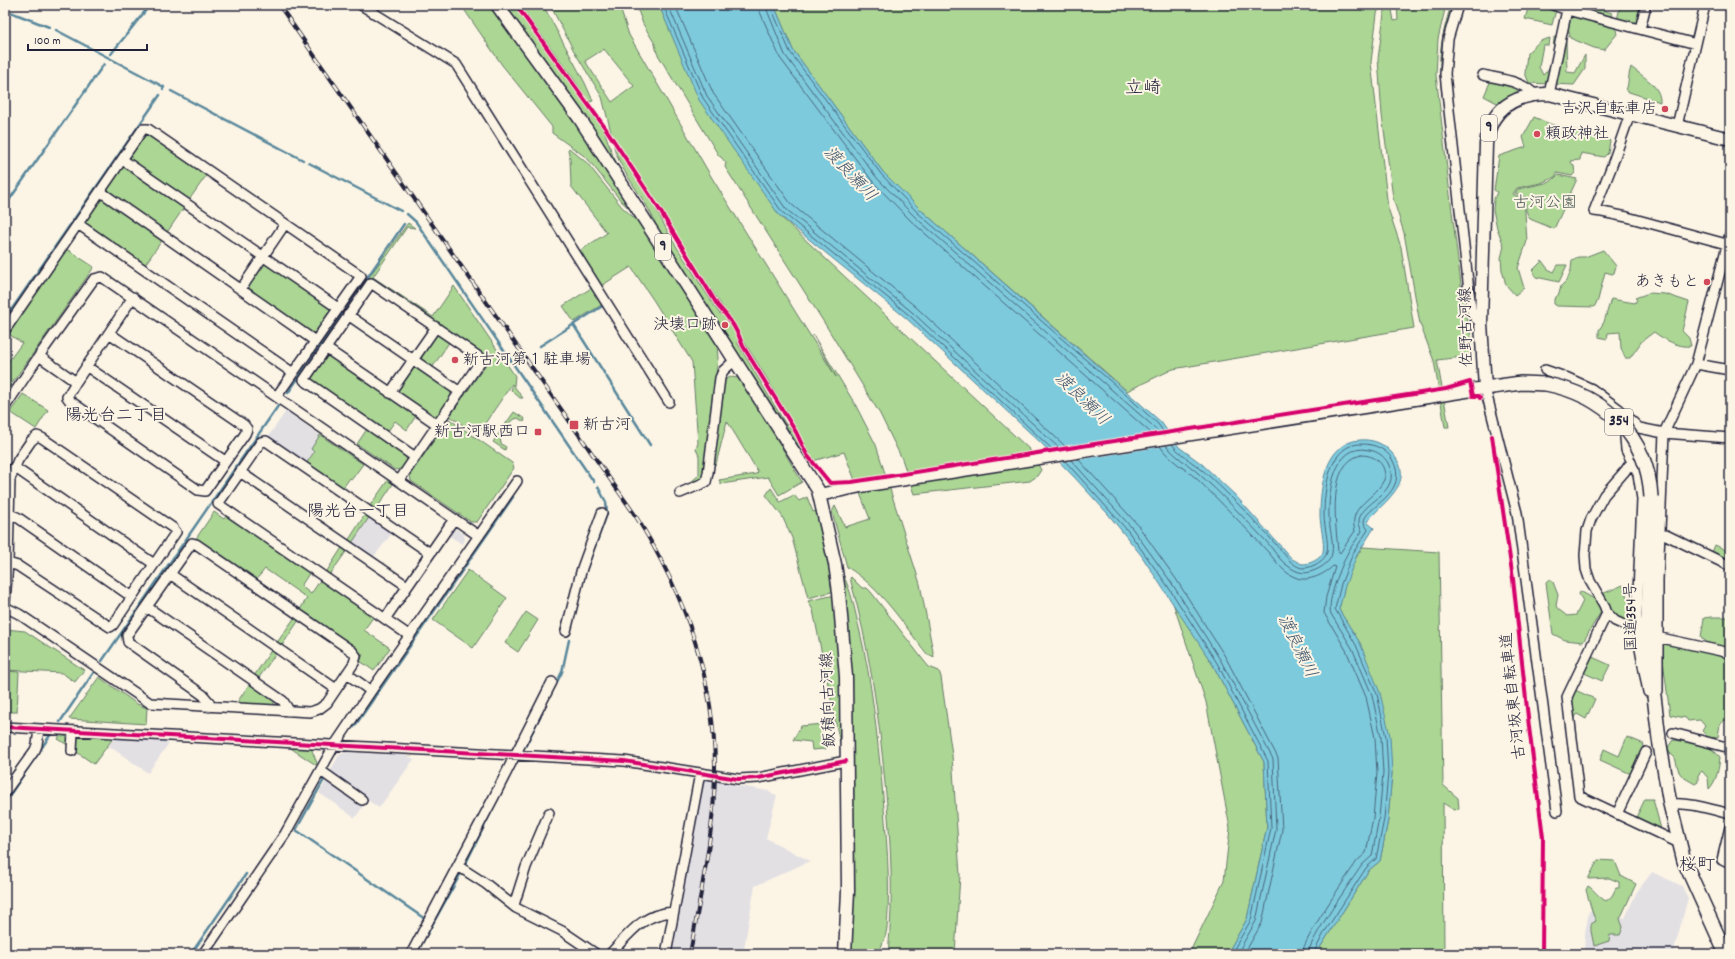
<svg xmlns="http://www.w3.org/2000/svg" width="1735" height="959" font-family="Dekko,'Klee One',sans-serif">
  <rect width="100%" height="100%" fill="#fcf5e5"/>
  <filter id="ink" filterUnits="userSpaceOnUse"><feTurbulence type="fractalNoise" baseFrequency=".025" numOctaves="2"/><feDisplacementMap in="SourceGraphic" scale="8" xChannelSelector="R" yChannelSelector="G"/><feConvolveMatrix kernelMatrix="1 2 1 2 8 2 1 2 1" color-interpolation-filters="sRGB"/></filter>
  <g filter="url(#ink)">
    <path fill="#e3e0e4" d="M286,411L320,435L311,449L314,451L306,464L268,437Z
      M370,516L393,532L373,558L352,543Z
      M452,529H456L464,534L465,539L462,544L448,535Z
      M114,738L166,741L169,743L148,773L109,746Z
      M345,752L405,755L414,759L379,808L329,773L339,755Z
      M706,778L728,781V784L769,791L771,793L777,795L766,838L810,861L755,886L743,954H669L703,779Z
      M327,779L364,805L355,818L319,793Z
      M1652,872L1682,886L1688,898L1673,954H1584L1585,933L1589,911L1604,912L1625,918L1636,893Z"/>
    <path fill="#acd694" stroke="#677c68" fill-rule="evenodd" d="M461,5H491L581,130L633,212L621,201L587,158L552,133V127L502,65Z
      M502,5H514L604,130L613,156L639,205Z
      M519,5H543L585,83L593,101L589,102L571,75Z
      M550,5H619L629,35L712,178L836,377L813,335L855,404L876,445L920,584L934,657L927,654C903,624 881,588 847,567L832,512L835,506L845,527L870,519L844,452L813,461L809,455L797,431L766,377L727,314L612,136L602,97L574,51ZM604,49L634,86L612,102L585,61Z
      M636,5H659L690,77L779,215L1030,450L1041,470L1037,476L1030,481L914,494L902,459L880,414L825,324L725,167L726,163L721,157L719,156L657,53L655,44L643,24Z
      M774,5H1380L1377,14L1371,62L1388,208L1401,247L1414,328L1173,369L1127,391L921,210L883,172L793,50Z
      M1397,5H1446L1438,39L1436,75L1453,220L1464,309L1471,336L1472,356L1437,360L1449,427H1445L1434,361L1420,324L1404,233L1393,198L1382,115L1378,59L1384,14L1386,9L1389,8L1392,10L1394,21L1398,20Z
      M1451,5H1454L1444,40L1446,123C1443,102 1439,79 1440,57C1441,40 1446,21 1451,5Z
      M1529,5H1538L1556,10L1552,25L1525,19Z
      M1572,5H1587L1612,13L1617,34L1604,50L1594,48L1570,38L1568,26Z
      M1611,5H1643L1638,24L1617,20L1620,7L1619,8Z
      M1554,37L1566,41L1567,72L1575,73L1585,55V69L1574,85L1529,83L1525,73L1527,53L1540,41L1550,38L1549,45H1543L1539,67L1543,75C1555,65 1553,50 1554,37Z
      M1631,67C1642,76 1661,86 1660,102L1626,91C1629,83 1628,75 1631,67Z
      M1491,80L1521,89L1497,103L1484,96Z
      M1534,117L1550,124L1606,138L1610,141L1608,153L1604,157L1581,153L1580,160L1570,161L1574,166L1575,173L1572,176L1557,173L1555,177L1541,183L1517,188L1513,194L1524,199L1527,241L1518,268L1524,288L1515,295L1506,285L1502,270L1501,258L1504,246L1497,228L1493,210L1494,199L1497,192L1494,190L1499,156L1526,147L1523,137Z
      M150,134L208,173L189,200L131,161L130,155L144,135Z
      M613,143L654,205L671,238L719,313L724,315L738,337V344L785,423L796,435L805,455L658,232C650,200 620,176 613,143Z
      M569,148L587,163L622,207L641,224L717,345L718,358L704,474C701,479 698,482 692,481L699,475V456L696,449L698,443L692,362L654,301L631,267L601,286L578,252L607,233L571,186L570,158L568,150Z
      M127,167L185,206L166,234L109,193L107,187L121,168Z
      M1558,175L1577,179L1554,229L1530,219L1526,211L1525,197L1515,193L1518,189L1550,182Z
      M105,199L163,239L144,266L86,226L85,220L98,200Z
      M408,223L415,228L407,227L373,277L433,317L454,286L515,376L514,386L523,398H520L511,390L513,385L512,384L477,435L450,416L489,360L369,277Z
      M65,248L94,267L8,389L5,387V366L22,343L7,333Z
      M1603,250L1616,266L1614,273L1612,274L1605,272L1598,300L1594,307L1557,306L1554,304V299L1559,294L1561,286L1567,280L1571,270L1572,260L1578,257H1585Z
      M1542,261L1548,269L1554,272L1558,265H1567L1559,282L1536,277L1533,270Z
      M267,264L329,306L330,312L317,332L311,333L249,290L248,284L261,265Z
      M593,287L603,304L574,322L563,306Z
      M1649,293L1665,294L1689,302L1682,331L1689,338L1691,346C1679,348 1663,339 1654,332L1642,341L1630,358H1625L1621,348L1620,332L1608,333L1607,339L1599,337V330L1604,322L1611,299L1635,303L1637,300L1635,298Z
      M440,334L450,341L432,368L422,361L421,355L434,335Z
      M332,356L417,414L407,430L395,421L386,434L312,382L311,376L324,357Z
      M419,368L450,389L451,396L438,416H432L399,394L398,388L411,369Z
      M731,377L738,378L748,390L802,482L779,495L768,477L721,484L719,480L756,474L758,472L727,421L716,464L714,465L722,384L726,379Z
      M23,394L48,410L36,429L10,412Z
      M514,412L525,419L524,422L518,418L512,420L500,436L501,444L506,447L505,450L493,442Z
      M449,419L512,463L514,468L477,522H471L411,481L410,475Z
      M367,429L405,455L407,461L401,469L395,470L357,444Z
      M320,435L363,464L352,479L350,478L342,489L306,464L314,452L311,449Z
      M388,480L393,484L375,511L369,507Z
      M771,488L780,502L794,495L799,501L807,497L813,512L816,511L824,537L835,591L808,598L792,538L782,516L766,495Z
      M214,512L224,519L227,515L310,572L301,586L311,594L321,579L374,616L364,630L390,648L374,671L360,661L363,655L299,611L307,598L265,569L255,581L195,540Z
      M366,513L370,516L352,543L348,541Z
      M1715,545L1730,552V563L1711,555Z
      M343,546L348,549L329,576L325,574Z
      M1363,547L1439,552L1443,785L1458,798L1459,809L1454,810L1443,803L1444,954H1316L1369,870L1380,861L1388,820L1392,773L1360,643L1339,610C1343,588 1350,564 1363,547Z
      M468,570L507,598L473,648L433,620Z
      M842,573C852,591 855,612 860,632C872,682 877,734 882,785C886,832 891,881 887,928C886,938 881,945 879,954H848Z
      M851,577L862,588H867L871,592L924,661L929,667L939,671L941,677L952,755L960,875L955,954H888C894,897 891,841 885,784C879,713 869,647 850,578Z
      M1549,580L1553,582L1558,595L1556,606L1558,609L1567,616L1576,615L1583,601L1579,594L1580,591L1598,601L1602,610L1583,642L1565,640L1553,634L1546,583Z
      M1623,585L1635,622L1625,623L1612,611L1602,594Z
      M835,595L842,699L841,749L813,610L808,601Z
      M1172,600L1213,665L1264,762L1267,827L1247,919L1227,954H1189L1224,881L1230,828L1206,702Z
      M526,612L538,620L518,652L505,643Z
      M295,617L299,620L281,647L276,644Z
      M1711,617H1730V648C1719,646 1709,646 1701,637L1704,618Z
      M5,629L25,631L84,670L75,682L62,673L5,670Z
      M1669,643L1730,658V722L1725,720L1720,724L1718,737L1709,738L1702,731L1705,726L1700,720L1688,721L1686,718L1670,715L1661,644Z
      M272,649L277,652L258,679L254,676Z
      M1590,656L1610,665L1602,681L1582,672Z
      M5,671L19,672L17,712H5Z
      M99,677L137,704L147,708L146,724L69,719Z
      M250,683L275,700L273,706L236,704Z
      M1575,690L1595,699L1586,719L1577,714L1572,724L1570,699Z
      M823,724L826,749L812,750L811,742L793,740L801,726Z
      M60,735L69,737V746L58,739Z
      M80,735L114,737L94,764L75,751L76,737Z
      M1627,737L1644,744L1631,774L1600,760L1604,749L1619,756Z
      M1673,740C1690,742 1708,742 1720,757C1719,767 1717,781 1709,789L1708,778L1702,771L1698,775V782L1695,784L1683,777L1679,772L1675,758L1670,753L1668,747Z
      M289,747L311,748L317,763L316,765Z
      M1645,799H1653L1662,833L1635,820Z
      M1598,860L1615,861L1621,876L1636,884L1620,919L1623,927L1620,935H1610L1609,941L1594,946L1591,931V924L1596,921C1592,913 1589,900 1586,890L1588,886C1595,890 1598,897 1606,901L1612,896L1616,888H1619V882L1609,878L1588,879Z"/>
    <path fill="#7ecadd" stroke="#59879c" d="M659,5H774L793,50L883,172L921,210L1161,422L1179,447L1202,464L1235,495L1292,559C1295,560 1300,564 1303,564C1310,564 1321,559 1323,552C1325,542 1320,526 1320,515C1320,488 1325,442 1360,440C1372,439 1383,443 1391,452C1419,482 1383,501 1367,522L1374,528L1357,555L1345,586L1339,610L1360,643L1380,693L1390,736L1392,773L1388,820L1380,861L1369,870L1316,954H1227L1247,919L1267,827L1264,762L1213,665L1141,555L1108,514L1075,478L1040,442L906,318L779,215L699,100Z"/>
    <path fill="#fcf5e5" d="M1170,431L1179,444L1058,463L1045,450Z"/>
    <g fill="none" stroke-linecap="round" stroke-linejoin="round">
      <path stroke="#47657c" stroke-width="1" d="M663,5L703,98L782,212L909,315L1052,449
        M668,5L707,96L786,209L912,312L1059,448
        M675,5L713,93L791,204L916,307L1066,447
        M759,5L760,12L780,58L873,182L911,221L1151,433
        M765,5L785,55L877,178L915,217L1154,427L1158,432
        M770,5L790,52L881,174L918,213L1125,394L1158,424L1163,431
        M1172,444C1181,457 1198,465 1209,476C1238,503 1265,531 1290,561C1293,564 1299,568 1303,568C1312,568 1325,561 1327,552C1329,541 1324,527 1324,515C1324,490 1329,442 1363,444C1374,444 1386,449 1392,459C1412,494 1363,507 1364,522C1364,525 1367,527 1368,530L1353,553L1341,584L1335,609L1356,645L1377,694L1386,737L1388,773L1384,819L1376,859L1366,868L1324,933L1313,954
        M1166,445C1175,457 1187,463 1198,473C1222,494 1244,518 1266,541C1273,549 1280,561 1288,566C1296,572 1304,575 1313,571C1321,568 1331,562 1332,553C1334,541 1329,528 1329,517C1328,493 1334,442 1369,450C1377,451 1384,456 1388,463C1404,495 1357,502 1359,523C1359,526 1361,528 1362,531C1358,538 1352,545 1348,552C1342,565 1326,601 1331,614L1352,648L1372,695L1381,737L1383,773L1379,818L1372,856L1362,865C1352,880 1309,940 1308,954
        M1160,446C1170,461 1183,467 1196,478C1221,502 1245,527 1268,552C1277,562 1283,573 1297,578C1309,582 1325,574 1333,566L1335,567L1326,597L1324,613L1346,650L1366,697L1375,738L1377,773L1373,818L1366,853L1357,861C1346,878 1303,939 1302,954
        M1361,455C1375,455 1385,463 1385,477C1377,500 1347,504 1355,531L1340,553L1338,551C1336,525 1326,463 1361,455Z
        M1078,459L1137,524L1176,579L1226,658L1278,758L1282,830L1262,923L1244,954
        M1071,460L1132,528L1171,582L1221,661L1273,759L1276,829L1256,921L1237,954
        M1065,461L1128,531L1167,585L1217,663L1268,761L1271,828L1251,920L1231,954"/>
      <path stroke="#59879c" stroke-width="2.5" d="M5,10L49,27
        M56,30L164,87L163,89
        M111,54L150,5
        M171,91L303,160
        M309,163L401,211
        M5,206L104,64
        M407,214L416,222L594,482
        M5,319L160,95
        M573,324L650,445
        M540,346L604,305
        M514,364L523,357
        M288,393L404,224
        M585,573L607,514L606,502L598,487
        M570,632L572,624
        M102,661L278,406
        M555,686L562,672L569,640
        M60,722L94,672
        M354,727L513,497
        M525,747L544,708
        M325,778L296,830L425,919
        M5,802L51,734
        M465,865L498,798
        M191,954L246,874
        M416,954L461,873"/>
      <g stroke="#22223b" stroke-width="12">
        <path id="minor" d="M361,5L456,64L669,402
          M1458,5L1448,39L1445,74L1471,309L1475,318L1481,323
          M1553,5L1571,11L1696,44
          M1640,29L1646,5
          M1483,75C1500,79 1523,81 1535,95
          M1549,94L1568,5
          M1630,114L1611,168L1594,211L1602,212L1627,217L1730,245
          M1677,126L1705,5
          M123,160L338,308
          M101,192L315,341
          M78,224L293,373
          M241,289L285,224
          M348,315L460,392
          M5,330L143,129H148L361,276L277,396
          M109,333L244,425L247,429L245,434L205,491L198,490L70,401L67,397L76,382L133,297
          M327,349L438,425
          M39,356L76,382
          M1696,364L1730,370
          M86,366L225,461
          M1545,370L1568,378L1592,389L1619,409L1639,428L1664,433L1730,438
          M1485,388L1517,513L1557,811
          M390,393L436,327
          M5,407L39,356L94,279L102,277L479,536
          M1625,438L1626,450L1638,474L1642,499L1637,616L1640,649L1648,692
          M1632,461L1625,471L1604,495L1591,519L1587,531L1585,555L1586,569L1590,581L1604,605L1607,613L1615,621L1624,625L1648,630L1661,638L1730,653
          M14,467L154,564
          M240,472L407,586
          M399,481L482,359L371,283L304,380L415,457
          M680,493L706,482L708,473L720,378L723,371L735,360
          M9,514L17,517L132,597
          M1666,535L1730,566
          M170,574L336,689
          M5,602L8,563L10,479L18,460L31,441L37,436L42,438L173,528L176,532L113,625L110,627L18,566L8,563
          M5,607L19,614L150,703L310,712L319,709L327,703L354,663L356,656L352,651L196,544L192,543L127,635L128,642L203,695L209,702V707
          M147,607L283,701L287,707V711
          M1607,613L1567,697L1579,796L1679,843
          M385,619L454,519
          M566,631L582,568L602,513
          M410,636L218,504L261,442L266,441L430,553
          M347,674L371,691
          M1658,691V580L1664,433L1696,364L1730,234
          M5,727L624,761L738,779L758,778L846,761
          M1673,733L1730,748
          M72,751L73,731
          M321,771L362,800
          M5,792L35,750L37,745L39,729
          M1670,804C1690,802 1710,809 1730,814
          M1617,814L1646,752
          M1730,827L1722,860L1730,864
          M458,866L486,884L516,908L562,931L596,954
          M514,905L526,867L549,813
          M203,954L285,834L334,746L371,691L517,481
          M411,954L495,795L552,682
          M610,954C630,933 642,914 673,912
          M666,954L700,773"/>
      </g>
      <g stroke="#22223b" stroke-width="15">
        <path id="major" d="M497,5L580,119L818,490L835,564L839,592L846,677L848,891L845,954
          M819,495L861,486L1485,388L1481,323L1486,144C1490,108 1515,94 1549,94L1730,139"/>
      </g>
      <g stroke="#22223b" stroke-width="16">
        <path id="highway" d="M1485,388L1521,383L1546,384
          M1651,497L1648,625L1651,670L1659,739L1670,804L1684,861L1726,954"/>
      </g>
      <use href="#minor" stroke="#fcf5e5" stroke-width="9"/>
      <use href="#major" stroke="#fcf5e5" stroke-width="12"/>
      <use href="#highway" stroke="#fcf5e5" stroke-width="13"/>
      <g stroke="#22223b" stroke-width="4">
        <path id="rail" d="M279,5L635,515C685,594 716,680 715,774C714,833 700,896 690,954"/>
      </g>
      <use href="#rail" stroke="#fcf5e5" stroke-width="2.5" stroke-dasharray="8" stroke-linecap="butt"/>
      <g stroke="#22223b" stroke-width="16" stroke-linecap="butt">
        <path id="highway-bridge" d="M1546,384C1604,395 1648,436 1651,497"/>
      </g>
      <use href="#highway-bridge" stroke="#fcf5e5" stroke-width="13"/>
      <g stroke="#fcf5e5" stroke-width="6">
        <path id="cycleway" d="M516,5L606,129L659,209L718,306C729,317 738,331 743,346L796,432L807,455L830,483L852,482L1446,389L1470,382L1473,396H1478L1480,398
          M1492,436L1513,579L1529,727L1543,837L1542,954
          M5,727L624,761L738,779L758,778L846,761"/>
      </g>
      <use href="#cycleway" stroke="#d6006c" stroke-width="4"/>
    </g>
  </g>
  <g fill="#d1495b" stroke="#fcf5e5" stroke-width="1.5">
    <circle cx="1665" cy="109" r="4"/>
    <circle cx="1537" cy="134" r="4"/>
    <circle cx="1707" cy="282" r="4"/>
    <circle cx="725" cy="325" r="4"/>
    <circle cx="455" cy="360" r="4"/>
    <rect x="569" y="420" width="10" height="10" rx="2"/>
    <rect x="534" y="428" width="8" height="8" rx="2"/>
  </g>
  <g text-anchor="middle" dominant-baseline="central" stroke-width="4" stroke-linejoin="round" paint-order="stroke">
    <g fill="#fcf5e5" stroke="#63616e" stroke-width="1">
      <rect x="1481" y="115" width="16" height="26" rx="3"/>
      <rect x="655" y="234" width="16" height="26" rx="3"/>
      <rect x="1605" y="409" width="28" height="26" rx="3"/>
    </g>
    <g font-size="15" font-weight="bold" fill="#22223b">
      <text x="1489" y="128">9</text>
      <text x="663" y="247">9</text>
      <text x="1619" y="422">354</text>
    </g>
    <g font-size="16" fill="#22223b" stroke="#fcf5e5" text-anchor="end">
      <text x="1657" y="109">吉沢自転車店</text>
      <text x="1545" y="134" text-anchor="start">頼政神社</text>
      <text x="1699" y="282">あきもと</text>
      <text x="717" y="325">決壊口跡</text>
      <text x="463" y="360" text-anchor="start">新古河第１駐車場</text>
      <text x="583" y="425" text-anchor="start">新古河</text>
      <text x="530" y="432">新古河駅西口</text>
    </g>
    <g font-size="16" fill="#4b5856" stroke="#fcf5e5">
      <text x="1545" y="203">古河公園</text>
    </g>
    <g font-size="16" fill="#22223b" stroke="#fcf5e5">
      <text transform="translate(1467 327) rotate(-91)">佐野古河線</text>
      <text transform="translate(1632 617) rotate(-91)">国道354号</text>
      <text transform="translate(1514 696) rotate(-96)">古河坂東自転車道</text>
      <text transform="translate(829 700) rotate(-92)">飯積向古河線</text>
    </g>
    <g font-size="17" font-style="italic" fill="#3e546c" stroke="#fcf5e5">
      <text transform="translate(849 175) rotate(47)">渡良瀬川</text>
      <text transform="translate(1081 400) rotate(44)">渡良瀬川</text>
      <text transform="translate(1296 647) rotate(64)">渡良瀬川</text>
    </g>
    <g font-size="17" fill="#22223b" stroke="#fcf5e5">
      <text x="116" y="417">陽光台二丁目</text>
      <text x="358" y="513">陽光台一丁目</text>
    </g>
    <g font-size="18" fill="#22223b" stroke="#fcf5e5">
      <text x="1143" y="89">立崎</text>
      <text x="1697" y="866">桜町</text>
    </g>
  </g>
  <rect width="1735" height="959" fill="none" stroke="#fcf5e5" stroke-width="20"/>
  <rect x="10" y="10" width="1715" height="939" fill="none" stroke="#22223b" stroke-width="1.5" filter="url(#ink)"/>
  <path d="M28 44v6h119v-6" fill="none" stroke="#22223b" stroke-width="2"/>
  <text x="34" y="44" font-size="12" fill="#22223b" stroke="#fcf5e5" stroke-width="3" paint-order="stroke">100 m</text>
</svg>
